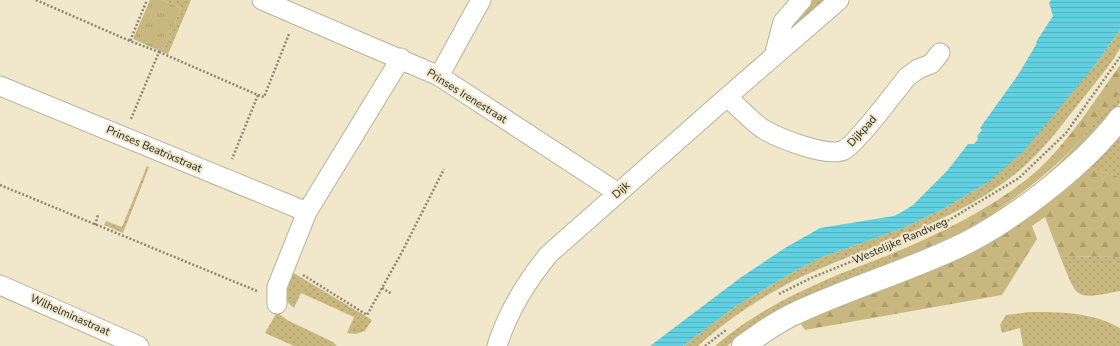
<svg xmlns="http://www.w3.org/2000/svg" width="1120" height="346" font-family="'Nunito Sans',sans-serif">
  <defs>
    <pattern id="grass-dots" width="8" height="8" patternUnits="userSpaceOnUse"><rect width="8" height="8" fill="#c8b77e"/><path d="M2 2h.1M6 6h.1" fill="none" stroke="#ac9d6c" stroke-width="1.8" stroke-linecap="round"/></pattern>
    <pattern id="forest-firs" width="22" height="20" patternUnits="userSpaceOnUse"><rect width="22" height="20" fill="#c8b77e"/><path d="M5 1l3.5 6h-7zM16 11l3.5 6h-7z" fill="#ac9d6c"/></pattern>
    <pattern id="park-tufts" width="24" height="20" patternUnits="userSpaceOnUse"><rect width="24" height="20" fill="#c8b77e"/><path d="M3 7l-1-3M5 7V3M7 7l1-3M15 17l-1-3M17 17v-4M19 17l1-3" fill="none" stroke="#ac9d6c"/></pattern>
    <pattern id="water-rules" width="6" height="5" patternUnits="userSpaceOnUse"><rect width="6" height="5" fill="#61d1e2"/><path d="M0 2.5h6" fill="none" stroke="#54b3c1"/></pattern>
  </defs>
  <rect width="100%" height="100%" fill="#f1e8cb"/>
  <path fill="url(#grass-dots)" d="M162,0H191L168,54L162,52L181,8Z
    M1120,30C1120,35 1120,43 1120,48C1115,59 1093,86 1084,97C1064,122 1045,149 1020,170C956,223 875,243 801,277C766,294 726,320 698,346H683L736,306L795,271L820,258L903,228L943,209L987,183L1095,65Z
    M1120,90V103L1107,120L1089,140L1035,188L987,220L928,249C959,231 993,214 1022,194C1062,166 1092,128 1120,90Z
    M1120,135V177L1089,168Z
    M147,166L149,167L123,233L104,225L106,221L122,227Z
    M891,254L892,263L745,333L727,346H715C766,302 828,278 891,254Z
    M1060,256L1120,257V291C1073,300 1078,300 1060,256Z
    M292,272L372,320L365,331L356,334L347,333L354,317L301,293L294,308L288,303L285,293Z
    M277,312L287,320L333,342L337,346H294L265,333Z
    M1029,312C1060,312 1092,312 1120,328V346H1023L1020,328L1002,333L1000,325L1006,315Z"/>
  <path fill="url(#forest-firs)" d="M812,0H827L794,27L792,25Z
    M1120,65C1120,72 1120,83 1120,90C1117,98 1107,107 1102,114C1050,184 972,231 892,263L891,254C940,234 1001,204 1040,168C1071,138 1095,100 1120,65Z
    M1089,168L1120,177V257L1060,256L1045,217L1032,226L1037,239L1002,295L805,330L800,323L1015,226L1051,201Z"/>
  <path fill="url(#park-tufts)" d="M150,0H162L181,8L162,52L133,39Z"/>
  <path fill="url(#water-rules)" d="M1051,0H1120V30L1095,65L1023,152L987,183L943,209L903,228L820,258L795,271L736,306L683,346H650L740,278L785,248L820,228L894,216L902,212L913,205L947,171L968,144H974L978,139L977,136L982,130L980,128L1018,75L1037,43L1036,42L1053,16L1049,3Z"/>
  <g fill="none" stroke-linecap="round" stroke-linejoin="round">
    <g stroke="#bab296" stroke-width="21">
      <path id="minor" d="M262,0L439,76L618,193
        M774,56L783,22L802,0
        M439,76L481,0
        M0,86L307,212
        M727,97C739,107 750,120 763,129C778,138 828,158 844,150C857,143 895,92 907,77L918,69L931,64L940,53
        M0,285L139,346
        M277,304V287L307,212L401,58
        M497,346C508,311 526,282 549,254L727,97L839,0"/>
    </g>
    <g stroke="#bab296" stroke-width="24">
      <path id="tertiary" d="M743,346C759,335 776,322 794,314C845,290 898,274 949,251C1005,227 1083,167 1120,118"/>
    </g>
    <path stroke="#8c8672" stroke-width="2.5" stroke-dasharray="2 2" stroke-linecap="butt" d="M36,0L130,41
      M159,52L258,95L232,159
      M258,95L264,97L289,34
      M131,119L159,52L130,41L147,0
      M0,185L257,291
      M95,225L98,215
      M303,275L367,315L402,252L444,169
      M382,288L392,294
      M779,294L811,278L939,226L1019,178L1066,133L1120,57
      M705,346L726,330"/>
    <use href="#minor" stroke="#fff" stroke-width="19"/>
    <use href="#tertiary" stroke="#fff" stroke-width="22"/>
  </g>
  <g text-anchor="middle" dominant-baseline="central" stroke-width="4" stroke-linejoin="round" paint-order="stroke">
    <g font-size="11" fill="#262318" stroke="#f1e8cb">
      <text transform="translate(467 96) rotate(32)">Prinses Irenestraat</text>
      <text transform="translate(862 131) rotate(-48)">Dijkpad</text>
      <text transform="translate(154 149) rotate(23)">Prinses Beatrixstraat</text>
      <text transform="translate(621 190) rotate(-42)">Dijk</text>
      <text transform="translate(900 241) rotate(-23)">Westelijke Randweg</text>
      <text transform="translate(70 315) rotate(24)">Wilhelminastraat</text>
    </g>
  </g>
</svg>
